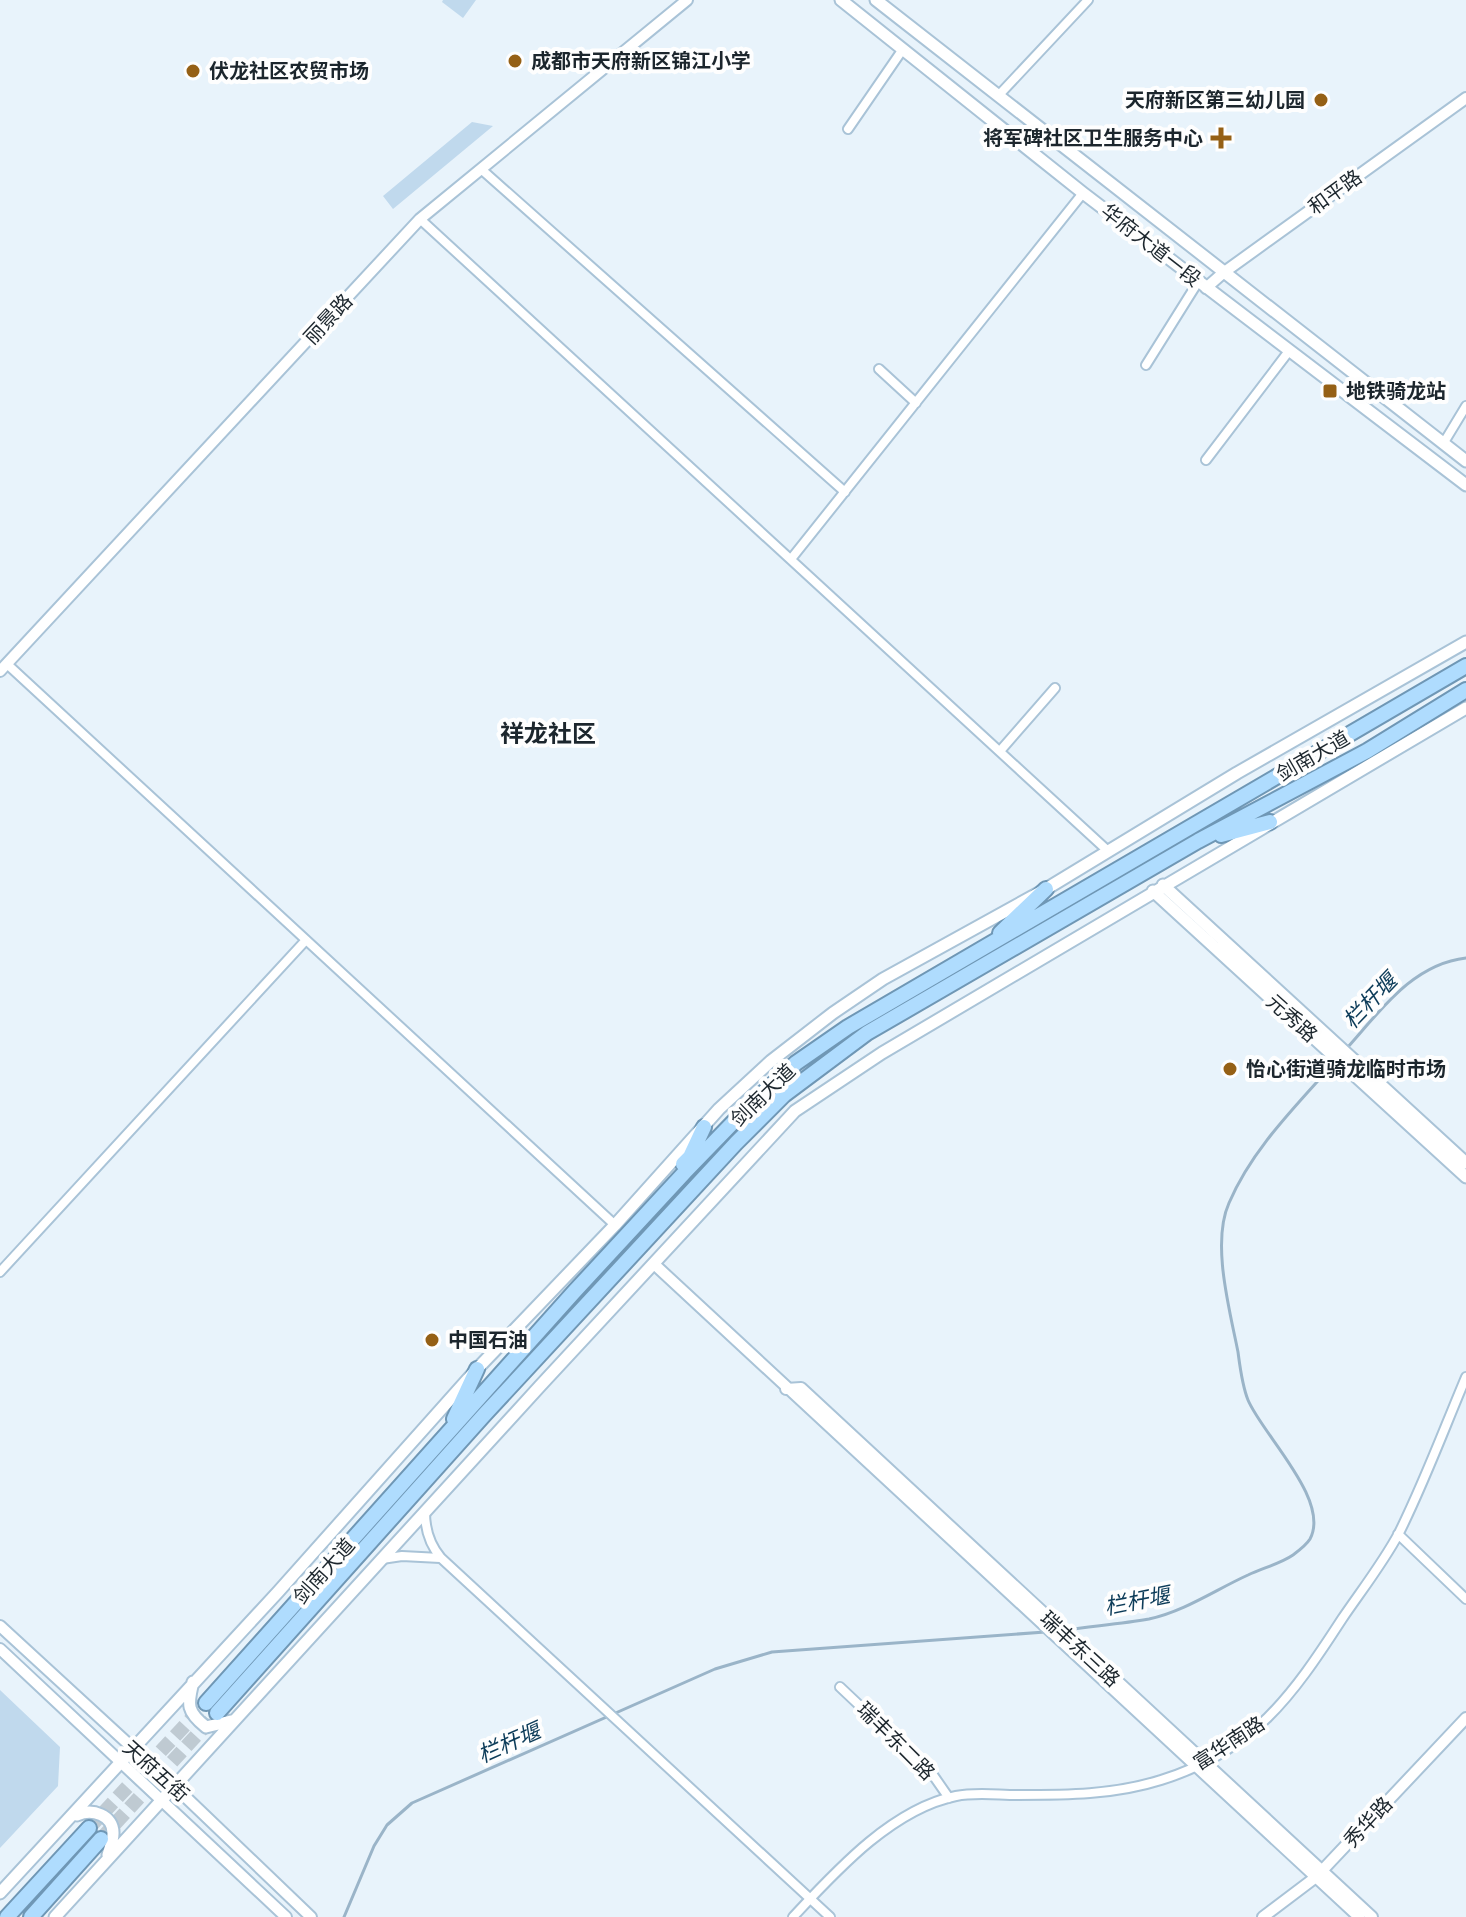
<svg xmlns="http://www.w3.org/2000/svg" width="1466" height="1917" font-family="'Fira Sans','Noto Sans SC',sans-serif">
  <rect width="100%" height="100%" fill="#e8f3fb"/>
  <path fill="#c0d9ed" d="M443,0H476L463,18L442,2Z
    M472,122L493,126L393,209L383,196Z
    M0,1690L60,1747L58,1786L0,1848Z"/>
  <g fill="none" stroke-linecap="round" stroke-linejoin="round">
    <path stroke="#9ab4c8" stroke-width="3" d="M1347,1048C1381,1010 1413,964 1466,958
      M1065,1630C1092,1626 1121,1624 1149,1619C1185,1611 1215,1590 1248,1575C1262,1568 1280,1564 1293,1555C1297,1552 1307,1544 1310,1539C1331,1500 1262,1434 1248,1400C1242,1385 1240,1367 1238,1352C1230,1311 1211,1243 1229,1203C1252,1149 1296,1106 1334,1063
      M344,1917L374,1846L387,1825L412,1803L715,1669L772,1652L1045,1632"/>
    <path stroke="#bfcad2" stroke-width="14" stroke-dasharray="14 7" stroke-linecap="butt" d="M89,1828L206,1703
      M101,1839L217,1713"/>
    <g stroke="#a9c3d7" stroke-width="12">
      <path id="minor" d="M998,96L1088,0
        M848,129L903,49
        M481,169L845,492
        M420,219L1108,851
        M1146,365L1198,282
        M879,369L916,403
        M1443,444L1466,406
        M1206,460L1289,351
        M791,559L1083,193
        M7,664L615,1225
        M1000,751L1055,688
        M0,1272L306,940
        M425,1512C425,1529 430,1545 441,1558L830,1917
        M1398,1534L1466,1599
        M382,1559L402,1556L440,1558
        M840,1687L933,1775L949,1798
        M793,1917C836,1871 892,1809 956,1796C975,1792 998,1795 1017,1795C1066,1795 1114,1795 1161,1780C1254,1751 1292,1696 1342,1619C1361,1591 1383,1563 1399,1533C1424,1483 1444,1429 1466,1377"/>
    </g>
    <g stroke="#a9c3d7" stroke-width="14">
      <path id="tertiary" d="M1206,288L1223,273L1466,98
        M0,671L420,219L687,0
        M654,1264L1359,1917
        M786,1389L801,1388L1372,1917
        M0,1626L173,1785L311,1917
        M0,1649L286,1917
        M1263,1917L1316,1877L1466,1718"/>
    </g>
    <g stroke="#a9c3d7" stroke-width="15">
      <path id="secondary" d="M841,0L1083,193L1466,485
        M876,0L1466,461
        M1163,885L1466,1163
        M1153,891L1466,1177
        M193,1682C187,1705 187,1712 206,1727L231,1721
        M77,1815C92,1808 114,1815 113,1834C113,1840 110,1848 108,1855
        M0,1893L278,1592L477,1369L615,1225L719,1109L771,1061L833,1013L883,979L1046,889L1237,773L1466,642
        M55,1917L540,1386L795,1111L882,1053L1466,708"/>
    </g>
    <g stroke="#6f97b5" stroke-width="18">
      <path id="trunk" d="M1221,835L1270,822
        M1000,933L1046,889
        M683,1164L690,1157L704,1127
        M454,1419L477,1369
        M206,1703L574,1292L685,1172L749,1106L796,1063L848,1027L1466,666
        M217,1713L484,1415L736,1143L784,1095L867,1033L1198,841L1367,751L1466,690
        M7,1917L89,1828
        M31,1917L101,1839"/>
    </g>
    <use href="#minor" stroke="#fff" stroke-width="8"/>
    <use href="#tertiary" stroke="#fff" stroke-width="10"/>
    <use href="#secondary" stroke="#fff" stroke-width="11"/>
    <use href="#trunk" stroke="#afdcfe" stroke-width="14"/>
  </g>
  <g fill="#956015" stroke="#fefefe" stroke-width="3">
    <circle cx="515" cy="61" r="8"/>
    <circle cx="193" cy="71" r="8"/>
    <circle cx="1321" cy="100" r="8"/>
    <path d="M1217 126h8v8h8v8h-8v8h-8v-8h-8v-8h8z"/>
    <rect x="1322" y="383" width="16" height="16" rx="4"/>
    <circle cx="1230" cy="1069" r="8"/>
    <circle cx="432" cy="1340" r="8"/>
  </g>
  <g text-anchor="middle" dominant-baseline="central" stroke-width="8" stroke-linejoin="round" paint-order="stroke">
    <g font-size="20" font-weight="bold" fill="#1c262d" stroke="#fefefe" text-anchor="start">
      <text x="531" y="61">成都市天府新区锦江小学</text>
      <text x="209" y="71">伏龙社区农贸市场</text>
      <text x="1305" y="100" text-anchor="end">天府新区第三幼儿园</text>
      <text x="1203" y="138" text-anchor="end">将军碑社区卫生服务中心</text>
      <text x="1346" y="391">地铁骑龙站</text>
      <text x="1246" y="1069">怡心街道骑龙临时市场</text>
      <text x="448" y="1340">中国石油</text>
    </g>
    <g font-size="20" fill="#1c262d" stroke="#fefefe">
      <text transform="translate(1335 192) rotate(-36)">和平路</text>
      <text transform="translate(1151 245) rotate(38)">华府大道一段</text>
      <text transform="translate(328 319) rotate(-47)">丽景路</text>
      <text transform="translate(1313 756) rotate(-30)">剑南大道</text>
      <text transform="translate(1292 1018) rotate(42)">元秀路</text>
      <text transform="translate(763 1095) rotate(-44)">剑南大道</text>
      <text transform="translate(324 1571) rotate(-48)">剑南大道</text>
      <text transform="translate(1080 1649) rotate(43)">瑞丰东三路</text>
      <text transform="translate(896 1741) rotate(45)">瑞丰东二路</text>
      <text transform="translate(1229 1743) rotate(-33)">富华南路</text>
      <text transform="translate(156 1771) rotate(42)">天府五街</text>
      <text transform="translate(1368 1822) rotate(-47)">秀华路</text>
    </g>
    <g font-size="22" font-style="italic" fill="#0d3c59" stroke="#fefefe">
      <text transform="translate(1370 1001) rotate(-46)">栏杆堰</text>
      <text transform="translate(1137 1601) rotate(-11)">栏杆堰</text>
      <text transform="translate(509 1743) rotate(-24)">栏杆堰</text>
    </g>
    <g font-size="24" font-weight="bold" fill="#1c262d" stroke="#fefefe">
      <text x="548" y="734">祥龙社区</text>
    </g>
  </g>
</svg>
